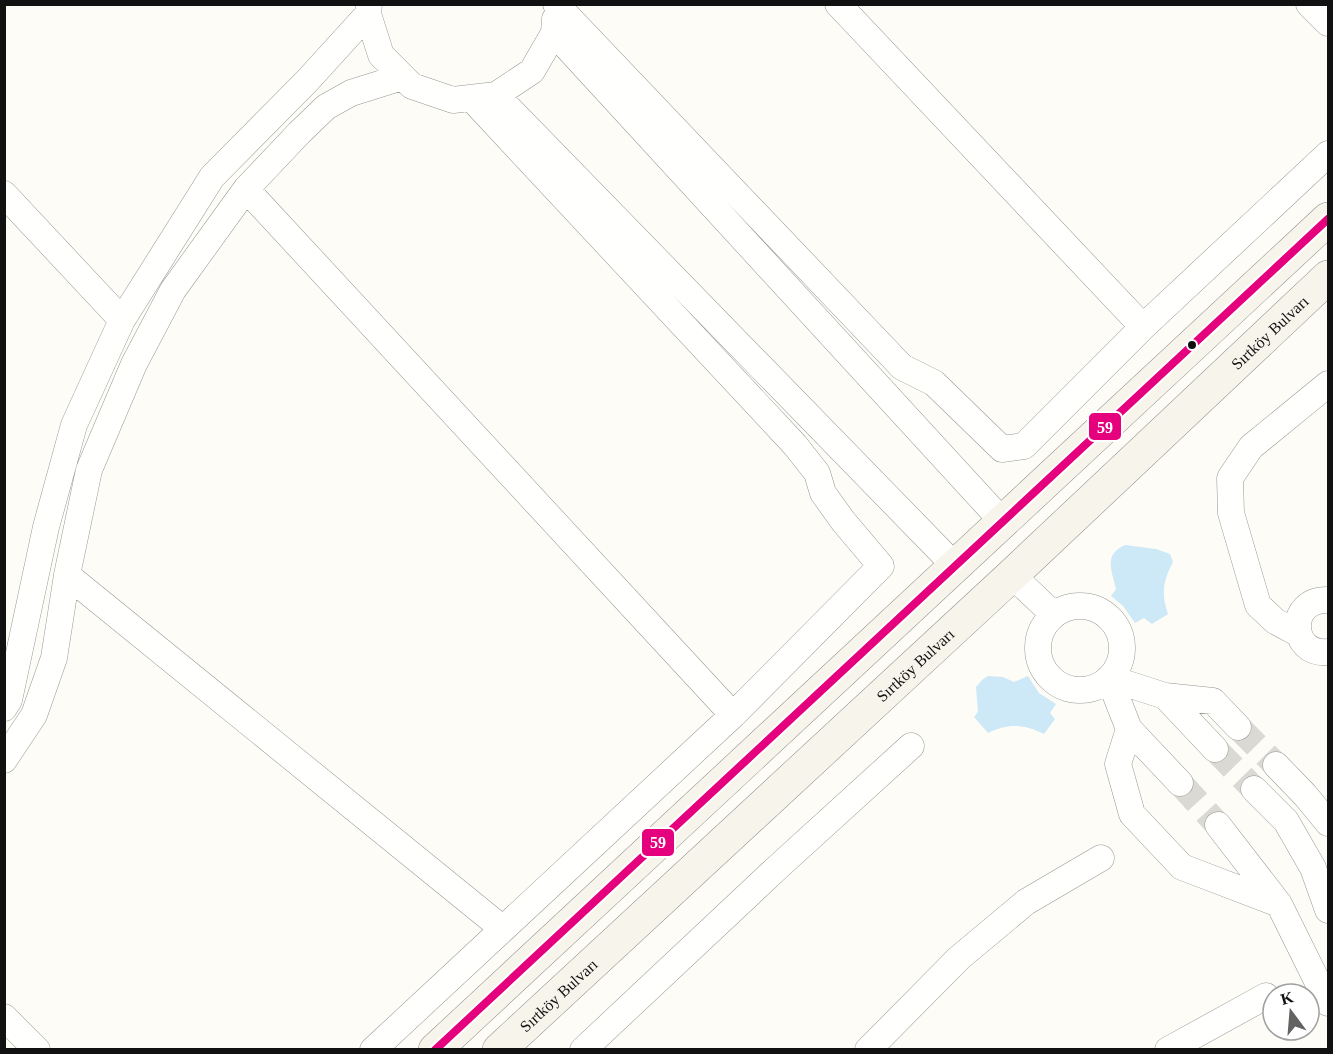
<svg xmlns="http://www.w3.org/2000/svg" width="1333" height="1054" font-family="'Times New Roman',serif">
  <rect width="100%" height="100%" fill="#fdfcf7"/>
  <path fill="#cde8f7" d="M1125,545L1156,549L1170,554L1173,562C1163,581 1161,594 1168,614L1152,624L1144,618L1135,623L1123,606L1111,596L1116,589C1112,571 1103,555 1125,545Z
    M988,676L1003,677L1014,682L1028,676L1039,693L1056,704L1050,713L1055,719L1044,734C1024,724 1008,723 988,733L974,717L978,712L976,687L982,680Z"/>
  <g fill="none" stroke-linecap="round" stroke-linejoin="round">
    <path stroke="#dad9d4" stroke-width="26" stroke-dasharray="26 13" stroke-linecap="butt" d="M1238,727L1276,765
      M1215,749L1254,789
      M1180,783L1218,825"/>
    <g stroke="#979795" stroke-width="27">
      <path id="street" d="M369,4L368,14L381,55L412,86L453,100L496,95L532,71L554,33L555,19
        M556,4L902,367L934,383L1002,449L1024,446L1143,327L1328,154
        M838,4L1143,327
        M1309,4L1328,23
        M554,33L1003,522
        M496,95L955,566
        M471,98L795,445L817,473L823,493L843,521L881,566L733,715
        M4,194L122,320
        M67,575L503,929L733,715L246,189
        M1012,575L1053,614
        M1328,600C1286,599 1290,656 1328,652
        M1038 648a42 42 0 1 1 84 0a42 42 0 1 1-84 0Z
        M1299,634L1275,621L1258,605L1231,513L1230,478L1251,447L1328,384
        M1165,696L1213,701L1238,727
        M4,708L9,700L46,527L74,425L122,320L212,177L307,81L368,14
        M1129,729L1118,764L1132,814L1182,867L1279,904
        M4,760L34,715L54,658L67,575L89,470L134,364L173,290L246,189L299,133L326,107L351,93L402,77
        M1276,765L1305,795L1328,823
        M1180,783L1129,729L1109,678L1165,696L1215,749
        M1254,789L1286,821L1313,868L1328,910
        M1218,825L1279,904L1328,1003
        M4,1017L37,1050
        M373,1050L503,929
        M583,1050L778,867L911,746
        M868,1050L959,958L1026,902L1101,858
        M1168,1050L1266,996"/>
    </g>
    <g stroke="#8e8d8b" stroke-width="34">
      <g id="secondary">
        <path d="M435,1050L1328,219"/>
        <path id="s1" d="M499,1050L1012,575L1328,277"/>
      </g>
    </g>
    <use href="#street" stroke="#fffffe" stroke-width="26"/>
    <use href="#secondary" stroke="#f6f4eb" stroke-width="33"/>
    <g stroke="#fff" stroke-width="12">
      <path id="bus-1" d="M435,1050L1328,219"/>
    </g>
    <use href="#bus-1" stroke="#e5007d" stroke-width="8"/>
  </g>
  <circle fill="#111" stroke="#fff" stroke-width="2" cx="1192" cy="345" r="5"/>
  <g text-anchor="middle" dominant-baseline="central" stroke-width="6" stroke-linejoin="round" paint-order="stroke">
    <g font-size="16" fill="#111" stroke="#fff">
      <text stroke="none"><textPath href="#s1" startOffset="1053">Sırtköy Bulvarı</textPath></text>
      <text stroke="none"><textPath href="#s1" startOffset="567">Sırtköy Bulvarı</textPath></text>
      <text stroke="none"><textPath href="#s1" startOffset="81">Sırtköy Bulvarı</textPath></text>
    </g>
  </g>
  <g stroke="#fff" stroke-width="2">
    <rect x="1088" y="412" width="34" height="29" rx="6" fill="#e5007d"/>
    <rect x="641" y="828" width="34" height="29" rx="6" fill="#e5007d"/>
  </g>
  <g font-size="16" text-anchor="middle" font-weight="bold" fill="#fff">
    <text x="1105" y="433">59</text>
    <text x="658" y="848">59</text>
  </g>
  <rect width="1333" height="1054" fill="none" stroke="#111111" stroke-width="12"/>
  <g transform="translate(1291 1012) rotate(344)"><circle r="28" fill="#ffffff" stroke="#a0a0a0" stroke-width="1.5"/>
  <path d="M0-4.5L10 22L0 15L-10 22Z" fill="#646362"/>
  <text y="-9" font-size="16" font-weight="bold" text-anchor="middle" fill="#111111">K</text>
  </g>
</svg>
